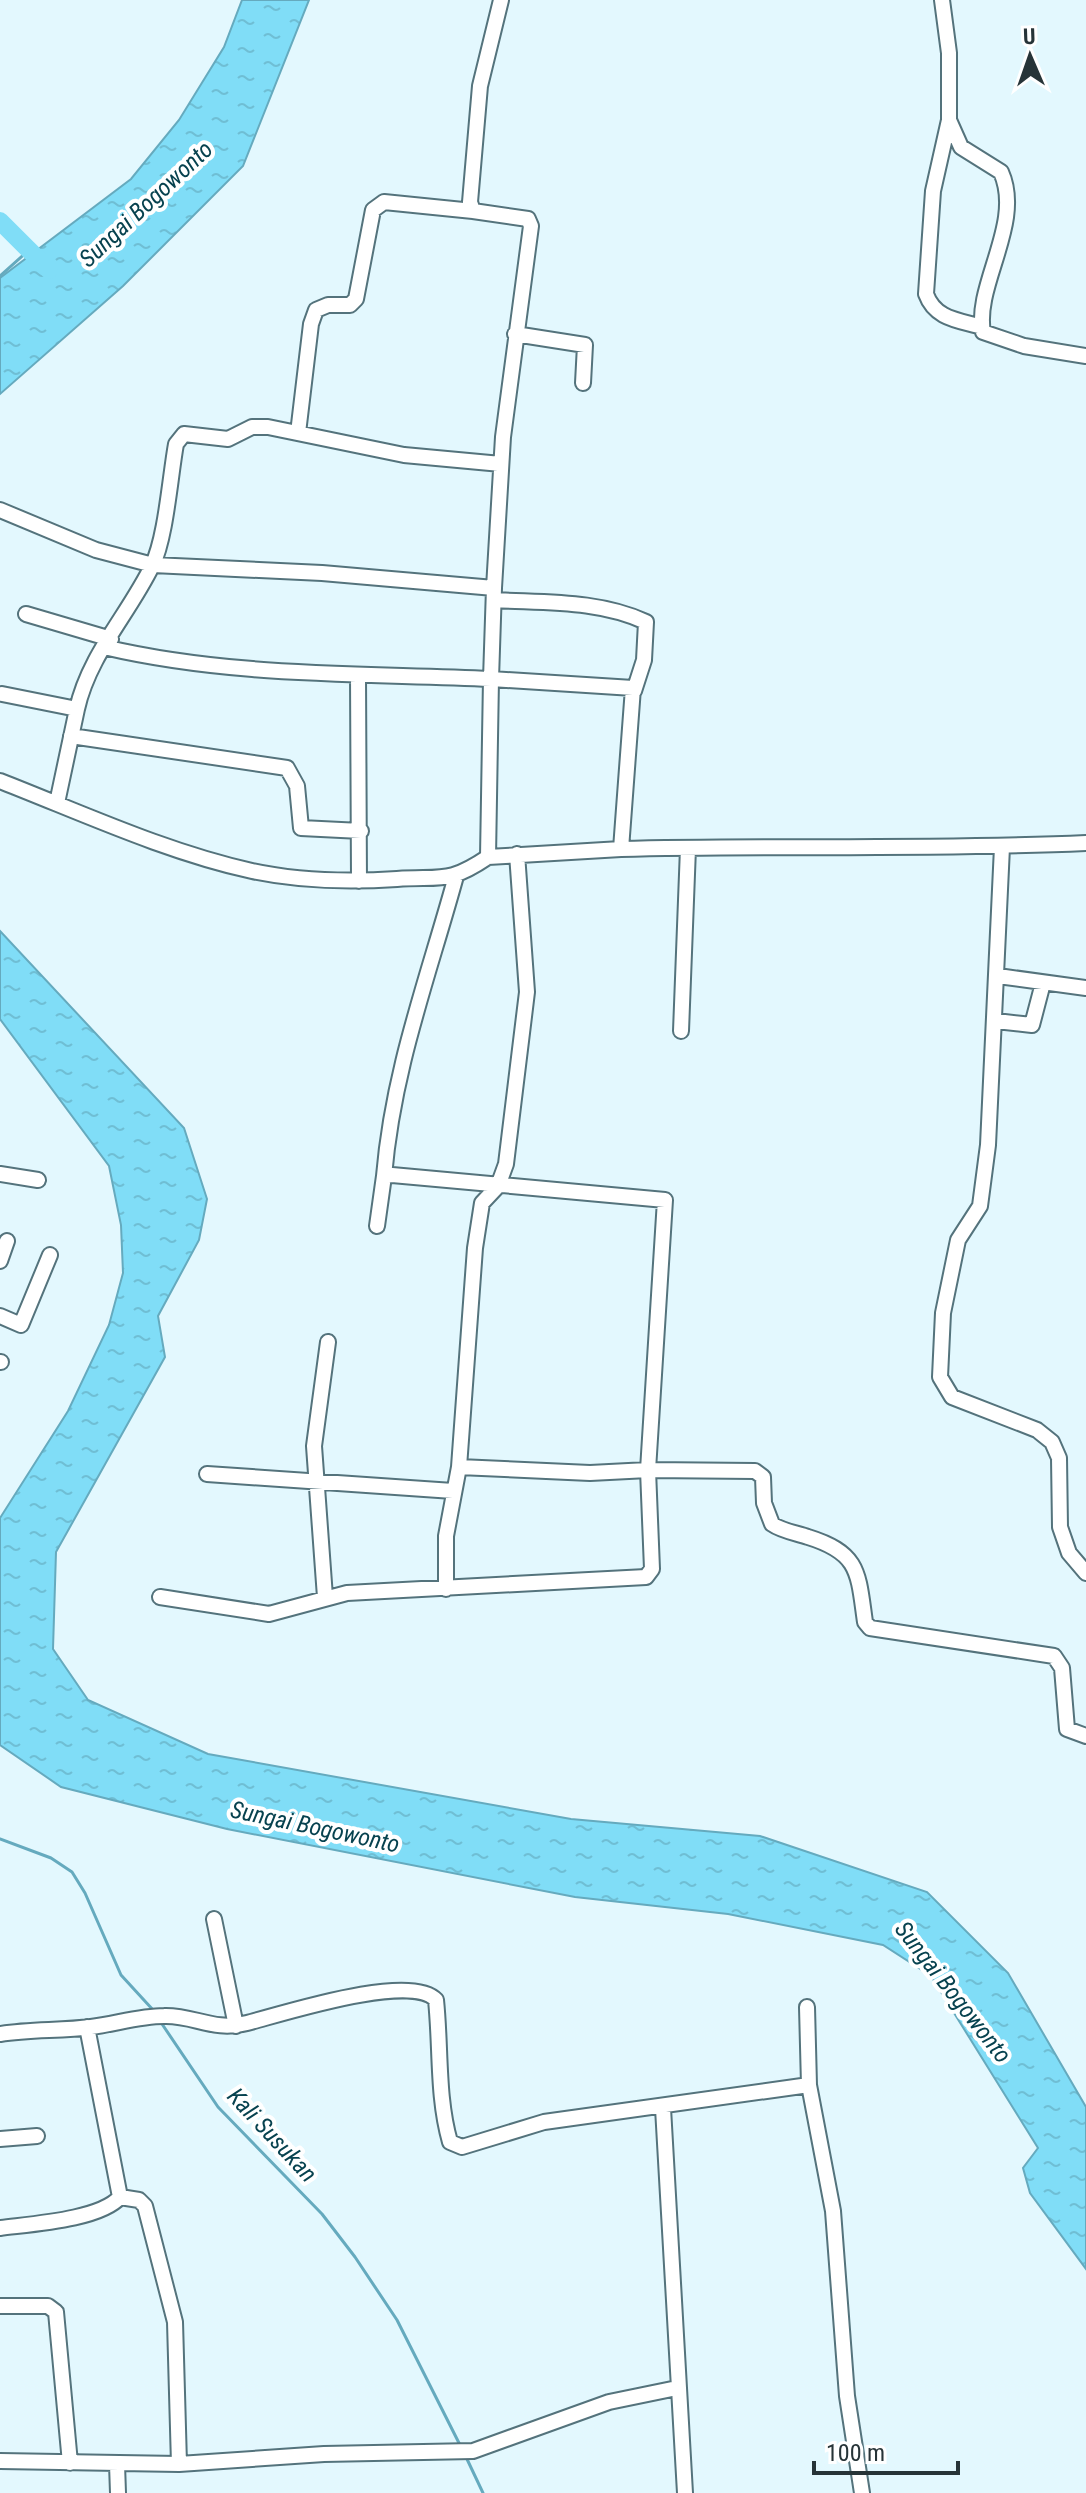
<svg xmlns="http://www.w3.org/2000/svg" width="1086" height="2493" font-family="'Roboto Condensed',sans-serif">
  <defs>
    <pattern id="water-ripples" width="26" height="14" patternUnits="userSpaceOnUse" patternTransform="scale(2)"><rect width="26" height="14" fill="#80ddf7"/><path d="M2 4q2-2 4 0t4 0M15 11q2-2 4 0t4 0" fill="none" stroke="#6fbed4"/></pattern>
  </defs>
  <rect width="100%" height="100%" fill="#e3f8fe"/>
  <path fill="url(#water-ripples)" stroke="#65aabe" stroke-width="2" d="M242,0H309L243,166L123,286L0,394V278L131,179L179,120L224,47Z
    M0,931L184,1128L207,1199L199,1240L158,1316L165,1357L56,1552L53,1649L88,1700L208,1754L571,1819L760,1836L927,1892L1008,1973L1086,2107V2269L1030,2193L1023,2168L1038,2148L931,1976L883,1945L728,1914L575,1897L227,1829L61,1787L0,1745V1518L68,1411L109,1325L123,1273L121,1225L109,1166L0,1019Z"/>
  <g fill="none" stroke-linecap="round" stroke-linejoin="round">
    <path stroke="#65aabe" stroke-width="3" d="M0,276L29,250
      M0,1839L51,1858L72,1872L85,1893L121,1975L154,2011
      M160,2021L218,2107L322,2214L355,2257L397,2320L461,2447
      M466,2457L483,2493"/>
    <path stroke="#80ddf7" stroke-width="18" d="M0,221L49,270"/>
    <g stroke="#54737c" stroke-width="18">
      <path id="minor" d="M942,0L949,53V120L933,191L926,294C935,319 958,320 982,327
        M949,120L961,147L1001,172C1024,223 974,285 983,332L1024,346L1086,356
        M515,334L585,345L583,383
        M298,433L311,324L316,310L328,305H350L356,299L373,210L384,202L473,211
        M0,510L96,550L153,565L322,573L494,588L491,679L633,688L621,849C776,845 931,850 1086,843
        M494,588L503,437L531,226L528,219L473,211L470,202L480,86L501,0
        M494,600C545,603 599,600 646,622L644,660L634,691
        M26,614L111,639
        M104,647C231,677 361,673 491,679L488,857L621,849
        M358,675L359,881
        M2,694L77,709C89,655 128,615 152,566C166,538 170,477 176,444L184,434L228,439L252,427H268L404,455L501,464
        M71,736L287,768L297,786L301,828L361,831
        M0,781C82,813 166,852 252,871C298,881 350,882 397,879C442,876 448,884 488,857
        M57,803L77,709
        M1002,847L988,1145L980,1206L958,1240L943,1313L940,1377L952,1397L1037,1430L1052,1442L1059,1458L1060,1527L1069,1553L1086,1573
        M998,976L1086,988
        M996,1021L1032,1025L1043,983
        M681,1031L688,848
        M0,1174L38,1180
        M384,1176C393,1069 428,978 456,876
        M377,1226L384,1176L392,1175L665,1200L648,1470L590,1473L459,1467
        M0,1261L7,1241
        M0,1316L21,1325L50,1255
        M0,1362H1
        M207,1474L453,1491
        M446,1589V1536L459,1467L475,1248L482,1203L498,1186L506,1164L527,992L517,854
        M160,1597L269,1614L347,1593L646,1577L652,1569L648,1470L755,1471L763,1477L764,1503L772,1524C782,1531 796,1533 808,1537C860,1553 858,1573 865,1622L870,1628L1054,1656L1062,1668L1067,1729L1086,1736
        M325,1597L314,1446L328,1342
        M214,1919L236,2026
        M807,2007L809,2085
        M0,2034C30,2029 61,2031 91,2027C115,2024 140,2016 164,2016C195,2015 213,2032 247,2023C282,2014 411,1972 436,2000C441,2048 437,2097 450,2142L462,2147L544,2122L809,2085L833,2211L847,2396L862,2493
        M663,2108L685,2493
        M0,2139L37,2136
        M120,2197L139,2200L145,2206L175,2322L179,2464
        M0,2228C30,2224 100,2220 120,2197L87,2027
        M0,2306H48L56,2312L70,2463
        M0,2461L179,2464L324,2454L473,2451L609,2402L677,2388
        M117,2464L118,2493"/>
    </g>
    <use href="#minor" stroke="#fff" stroke-width="14"/>
  </g>
  <g text-anchor="middle" dominant-baseline="central" stroke-width="8" stroke-linejoin="round" paint-order="stroke">
    <g font-size="24" font-style="italic" fill="#07424f" stroke="#fff">
      <text transform="translate(146 204) rotate(-43)">Sungai Bogowonto</text>
      <text transform="translate(315 1827) rotate(12)">Sungai Bogowonto</text>
      <text transform="translate(953 1992) rotate(52)">Sungai Bogowonto</text>
      <text transform="translate(272 2135) rotate(47)">Kali Susukan</text>
    </g>
  </g>
  <g transform="translate(1030 56) rotate(358)" stroke="#ffffff" stroke-width="6" paint-order="stroke">
  <path d="M0-6L14 30L0 20L-14 30Z" fill="#273438"/>
  <text y="-12" font-size="22" font-weight="bold" text-anchor="middle" fill="#273438">U</text>
  </g>
  <path d="M814 2461v12h144v-12" fill="none" stroke="#273438" stroke-width="4"/>
  <text x="826" y="2461" font-size="24" fill="#273438" stroke="#ffffff" stroke-width="6" paint-order="stroke">100 m</text>
</svg>
